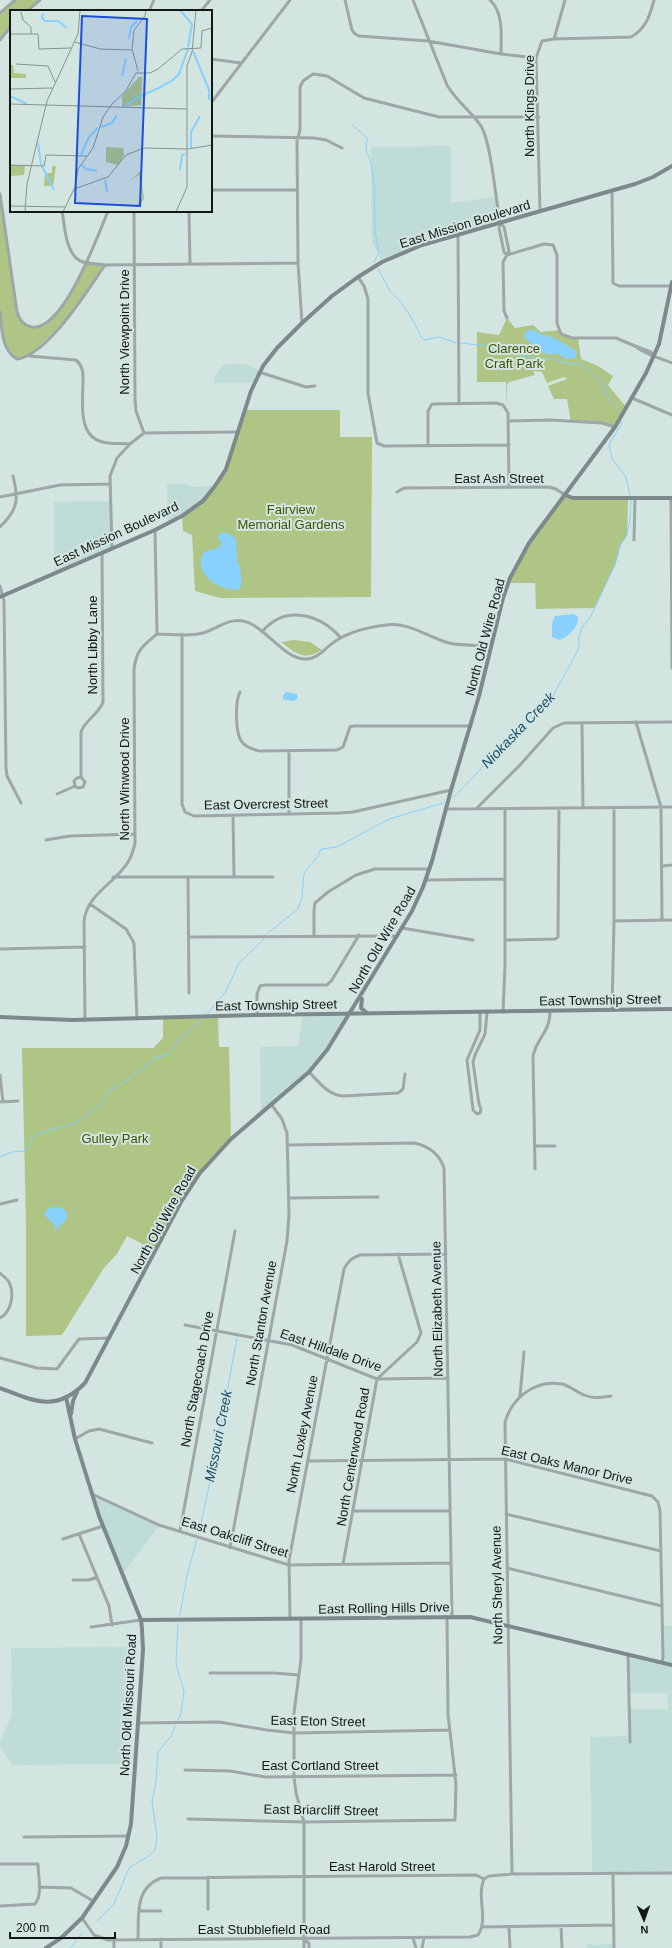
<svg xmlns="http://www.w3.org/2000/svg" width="672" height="1948" font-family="Helvetica,sans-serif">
  <rect width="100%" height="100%" fill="#d3e5e1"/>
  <path fill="#c0dcd6" d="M451,146V203L496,197L500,223L430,242L382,262L372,241L371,147Z
    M225,364H246L260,371L254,383H214L215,375Z
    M167,484H186L192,487L215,486L203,501L167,524Z
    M111,501L112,548L54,574V502Z
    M303,1014H351L309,1072L261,1113L260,1047L298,1046Z
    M92,1494L160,1525L122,1575Z
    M662,1626H672V1873L592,1874L590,1737L629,1736V1709H668L667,1693H629L628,1654L662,1662Z
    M137,1647L129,1764L12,1765L0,1747V1741L12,1715L11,1648Z
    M614,1944V1948H587V1945Z"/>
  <path fill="#aec586" d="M15,0H40L27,11H11V26L0,40V13Z
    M0,194L17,312L20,320L29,327L43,325L67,300L85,263L105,265L65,322L29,356L17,359L5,344L0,312Z
    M507,318L515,328L533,325L541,332L559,330L561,334L578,338L581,359L598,366L613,376L608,385L626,407L615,427L606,423L571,422L567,399H554L548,386L567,379L564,377L547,383L542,372L533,371L535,375L509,382L507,385V410L506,382H477V332L499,335Z
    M245,410H340V437H372L371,597L220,598L195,591L192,535L183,531L182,516L194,508L221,478Z
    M565,495L573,498H628L627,535L621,544L615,565L594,608L536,609L535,583H508L522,554Z
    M294,640L310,642L322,650C303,661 297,654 281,642Z
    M218,1016L219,1047H229L231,1139L195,1180L156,1251L127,1236L117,1254L104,1268L62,1335L26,1336V1225L22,1048H153L163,1038V1019Z"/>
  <path fill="#88d0fd" d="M533,329C538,335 547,335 554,338C561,341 570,347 577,352L576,358L566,359L558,354H547L543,353L525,338V332Z
    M221,533H228L236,539L237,561L240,567L242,584L238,590C219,591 191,573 204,552L220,547L221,542L217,536Z
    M574,614L578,617C579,627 568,637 560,640L552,637V624L555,616Z
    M286,692L297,694L298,698L294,701L283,700V695Z
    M50,1207H61L67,1212L66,1220L54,1231L55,1225L44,1215L47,1209Z"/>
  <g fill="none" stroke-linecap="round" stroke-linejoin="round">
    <path stroke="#88d0fd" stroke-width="1" d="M352,125L367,138L366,152L370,159L374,182L375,232L379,252L374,262
      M378,269L390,291L401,302L411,317L422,338L425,340L439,337L456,343
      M461,343L487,346L505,352L538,359H553L569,364L578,363L585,367L602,382L610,401L619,409
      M621,421V425L609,444L612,459L626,477L630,495
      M453,798L541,706L551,700L553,696L579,648V636L583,626L590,618L615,565L620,546L627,535L630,517L631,500
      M268,933L298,909L302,898L304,873L318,856L321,849L337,847L389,819L443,803
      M208,1013L226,991L239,963L264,939
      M0,1157L12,1152L24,1151L28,1147L32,1138L37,1134L72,1124L86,1116L100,1105L109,1091L129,1079L153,1059L169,1054L179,1040L200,1021
      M199,1533L212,1472L237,1338
      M180,1615L187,1575L197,1539
      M178,1720L181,1713L184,1691L176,1664L178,1625
      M97,1921L114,1904L129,1868L149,1856L155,1850L157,1836L152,1802L156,1782L158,1752L171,1736L175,1726
      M70,1948L83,1932"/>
    <path stroke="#9ea6a7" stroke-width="3" d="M345,0L352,30L354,33L359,36L428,41L501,54L536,58
      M413,0L447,85C456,101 471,111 481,126C491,142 496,201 500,223L499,228L504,252L507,255
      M490,0C504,13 501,37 501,54
      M27,11L40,0
      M149,11L154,0
      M201,11L210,0
      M0,13L15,0
      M554,39L565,0
      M0,40L11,26
      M211,59L241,63
      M211,103L290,0
      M211,136L314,138L326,140L342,148
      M211,190H296
      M612,191L613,283L619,286H671
      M0,194L17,312C19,319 23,325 31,327C63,333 98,235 108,211
      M62,211C65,226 65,252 80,261C87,264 97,264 105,265L298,263
      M189,211L190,264
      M540,211L536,58L542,41L554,39L631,37C646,29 650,15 654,0
      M500,223L504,227L509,251L503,262L504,311L507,318
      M458,234L459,403
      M507,255L544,244L553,245L557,255V323L561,334L572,338H616L635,346
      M358,277L364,286L368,299V393L377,443L384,446L509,445
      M0,312C2,328 1,350 17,359C48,355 87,291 105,265
      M302,323L298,263L297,141L300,130V87L303,81L313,74L327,76L364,98L439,117H539
      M29,356L76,360C83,366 83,372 83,380C83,403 76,440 108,443C115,444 123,443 130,444L117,458L110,476L112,548
      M654,356L651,352L635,346C646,356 659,357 672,363
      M259,372L306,387L315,386
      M632,398L672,415
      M508,421L551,420L602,423L615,427
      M144,433L238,432
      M130,444L144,433L136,411L135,399L134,211
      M428,446V411L432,404L496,403L503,405L508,413L509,487
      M397,492L404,488L549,487L556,489L565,495
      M0,497L60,485L110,484
      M671,498L672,668
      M0,527C18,509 19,500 13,476
      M634,540L635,498
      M0,586L4,601L6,768L7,776L21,803
      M262,632C285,604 320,614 341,638
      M157,634C172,634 189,637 203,633C216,629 229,618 243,621C264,625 283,658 304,659C319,660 325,647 337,640C350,632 370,627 386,625C410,622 427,637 449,643C463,646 478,645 491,646
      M182,634V804L185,812L194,816L339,813L353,812L451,790
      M240,692C235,701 235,734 242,742C246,748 253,749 259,751L337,750L343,747L350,727L354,726H471
      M636,722L661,807L662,920
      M582,723L583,808
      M289,751V814
      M81,777L77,778L74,781L75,786L78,788L83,787L85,782L81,777V732C85,720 99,714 103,702L102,553
      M57,794L75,786
      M446,809L672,807
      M476,809L520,765L553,728L564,723L672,722
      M233,816L234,877
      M46,840L70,836L135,834
      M662,866L672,865
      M113,877H273
      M188,877L189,993
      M426,880L504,879
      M90,904L126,929L134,943L137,1019
      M614,921L672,920
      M402,928L473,940
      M314,936V910L315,903L328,892L356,875L375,869H430
      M189,937L397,936
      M505,940L555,939L558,937L559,808
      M0,949L85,947
      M612,1010L614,921V808
      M503,1012L505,966V809
      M480,1013V1030L467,1060L473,1110L477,1114L480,1113L481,1109L479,1104L473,1062L475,1055L485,1034L487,1013
      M257,1015V994L260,986L265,985H327L332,980L359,935
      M85,1020L84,922C86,894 116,883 128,862C132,856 133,850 135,844L134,670C136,650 143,646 157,634L155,530
      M309,1072C319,1082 328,1095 343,1096L398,1093L403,1089L405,1074
      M0,1075L3,1102
      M0,1102L18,1101
      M288,1145L414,1143C429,1146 439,1153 444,1168L452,1617
      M535,1146H555
      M535,1169L533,1056C537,1037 550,1033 550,1011
      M289,1198L378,1197
      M0,1204L17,1200
      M0,1273C3,1276 7,1279 9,1282C15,1295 11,1312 0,1318
      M185,1325L292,1345L377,1379L448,1378
      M0,1358L37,1368L57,1369L79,1339L110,1338
      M520,1396L524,1352
      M75,1439L89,1431L99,1429L152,1443
      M308,1461L505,1459L652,1496L658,1502L660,1511L663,1657L662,1662
      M92,1494L159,1525L289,1565L451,1563
      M353,1511H450
      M506,1514L661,1551
      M180,1531L235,1231
      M79,1534L109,1606L112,1625
      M63,1539L103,1526
      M230,1548L287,1241L289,1215L287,1133L282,1119L271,1104
      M343,1564L377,1379L417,1342L421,1333L398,1254
      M507,1568L662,1606
      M73,1580H89L97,1577
      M290,1619L289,1560L344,1269C348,1261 352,1258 360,1255L446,1254
      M301,1619V1659L294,1713V1777L296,1793L304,1822V1948
      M91,1627L141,1620
      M628,1654L630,1742
      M210,1673H274L299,1675
      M138,1723L219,1722L267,1730L294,1733L450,1730
      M185,1770L230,1771L265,1777L456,1775
      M188,1819L304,1822L455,1820L456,1784L448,1714L447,1617
      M24,1837L129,1836
      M0,1864H38C38,1875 43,1895 35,1904L0,1906
      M613,1873L614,1948
      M512,1874L505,1422C512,1398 535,1379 562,1384C570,1386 576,1392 584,1395C593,1399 602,1397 611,1396
      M208,1877V1909
      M484,1879L489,1876L512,1874L672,1873
      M39,1887L71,1888L93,1901
      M139,1911H161
      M82,1918L94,1935L108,1940L470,1937L478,1935C489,1919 476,1897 484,1879
      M561,1926L562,1948
      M483,1927L613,1925
      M509,1927L510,1948
      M413,1938L416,1948
      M138,1939C139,1916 134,1888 161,1878L476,1875L484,1879
      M161,1939V1948
      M305,1939L309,1944V1948
      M114,1940V1948
      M422,1948L424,1938"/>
    <path stroke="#7d898b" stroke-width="4" d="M565,495L573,498H672
      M0,597L155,530L182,516L203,501L215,486L226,469L251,391L263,366L277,348L302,323L332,296L358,277L382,262L422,245L635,184L653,177L672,166
      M362,999L361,1008L367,1013
      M0,1017L72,1020L257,1015L672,1009
      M0,1388C34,1401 56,1413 85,1383L181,1202L200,1173L231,1139L309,1072L327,1050L412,911L423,887L432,861L451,790L479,696L503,598L510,578L529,543L615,427L646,373L659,344L672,282
      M71,1414L73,1401L77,1392
      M141,1620L470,1617L672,1665
      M46,1948L61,1938L82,1918L117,1867L126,1846L131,1824L143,1650L142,1629L141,1620L99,1516L75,1439L66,1397"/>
  </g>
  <g text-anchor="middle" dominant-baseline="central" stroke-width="4" stroke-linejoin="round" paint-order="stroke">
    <g font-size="13" fill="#121817" stroke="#d3e5e1">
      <text transform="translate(529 106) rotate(-90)">North Kings Drive</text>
      <text transform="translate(465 224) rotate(-17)">East Mission Boulevard</text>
      <text transform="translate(124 332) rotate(-90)">North Viewpoint Drive</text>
      <text x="499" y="478">East Ash Street</text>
      <text transform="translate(116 534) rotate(-25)">East Mission Boulevard</text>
      <text transform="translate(485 637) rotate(-75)">North Old Wire Road</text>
      <text transform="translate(92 645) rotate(-90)">North Libby Lane</text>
      <text transform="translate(124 779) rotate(-90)">North Winwood Drive</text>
      <text transform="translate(266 804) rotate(-1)">East Overcrest Street</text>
      <text transform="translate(382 940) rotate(-60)">North Old Wire Road</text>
      <text transform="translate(600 1000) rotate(-1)">East Township Street</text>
      <text transform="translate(276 1005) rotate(-1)">East Township Street</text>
      <text transform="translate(163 1220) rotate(-61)">North Old Wire Road</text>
      <text transform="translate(437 1309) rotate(-91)">North Elizabeth Avenue</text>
      <text transform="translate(261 1323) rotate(-80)">North Stanton Avenue</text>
      <text transform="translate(331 1350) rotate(19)">East Hilldale Drive</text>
      <text transform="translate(197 1379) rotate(-80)">North Stagecoach Drive</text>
      <text transform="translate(302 1434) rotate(-79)">North Loxley Avenue</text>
      <text transform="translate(353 1457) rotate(-80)">North Centerwood Road</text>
      <text transform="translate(567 1465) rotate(13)">East Oaks Manor Drive</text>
      <text transform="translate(235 1537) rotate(17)">East Oakcliff Street</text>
      <text transform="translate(497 1585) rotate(-91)">North Sheryl Avenue</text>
      <text transform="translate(384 1608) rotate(-1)">East Rolling Hills Drive</text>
      <text transform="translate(128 1705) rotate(-87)">North Old Missouri Road</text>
      <text transform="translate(318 1721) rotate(1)">East Eton Street</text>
      <text x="320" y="1765">East Cortland Street</text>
      <text transform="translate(321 1810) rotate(1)">East Briarcliff Street</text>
      <text x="382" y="1866">East Harold Street</text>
      <text x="264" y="1929">East Stubblefield Road</text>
    </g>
    <g font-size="13" fill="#3e5301" stroke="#d3e5e1">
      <text x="514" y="348">Clarence<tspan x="514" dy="15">Craft Park</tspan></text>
      <text x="291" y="509">Fairview<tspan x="291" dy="15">Memorial Gardens</tspan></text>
      <text x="115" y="1138">Gulley Park</text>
    </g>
    <g font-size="14" font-style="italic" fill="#164e6c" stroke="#d3e5e1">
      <text transform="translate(518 730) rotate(-46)">Niokaska Creek</text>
      <text transform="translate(218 1436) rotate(-79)">Missouri Creek</text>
    </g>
  </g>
  <g transform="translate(10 10)">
    <rect width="202" height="202" fill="#d3e5e1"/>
    <path d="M0,55H3L4,63L16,64V68H1ZM129,67H132L131,95L112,97V86ZM96,137L113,138L114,145L108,155L96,152ZM0,155H15L14,165L1,166ZM42,156H46L43,176H34L35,163H42ZM130,161L134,188L131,194L123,198L130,192L132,186L129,165L121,170Z" fill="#aec586"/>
    <path fill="none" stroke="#88d0fd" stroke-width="2" d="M170,0L182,14L178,37M33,3L32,7L35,11H48L57,18M119,29L121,17L127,11M183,41L199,80V90M112,66L116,48M153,75L162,71L169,64L178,39M0,86L17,94M115,97L126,88L153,76M91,117L102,113L107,105M28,133L31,155M181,138V122L190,106M71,145L79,127L88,118M72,155L76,159L87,161M32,156L44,180M170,160L172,145L175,144M95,170L97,182"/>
    <path fill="none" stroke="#869390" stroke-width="1" d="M11,2L13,10L21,17V24M0,24H28L29,39L61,38M65,32L90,39L122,40M6,54L38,56L45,72M128,61L122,39L124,20L135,6L136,0M0,79L42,78M0,94L177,99M0,155L34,156L36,145L77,146M65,178L68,159L83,138L93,107L102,94L115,82L126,63H140L148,59L172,39L191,38L192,21L202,18M0,196L55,197M15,202L17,174L37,91L68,24L70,0M53,202L64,179L98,167L116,145L134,138L178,139L202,135M166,202L177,177V56L182,42L186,0"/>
    <path fill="#1d4ed8" fill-opacity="0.15" stroke="#1d4ed8" stroke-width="2" d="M72,6L137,9L130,196L65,193Z"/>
    <rect width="202" height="202" fill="none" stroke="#121817" stroke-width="2"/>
  </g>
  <g transform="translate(644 1920) rotate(178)" stroke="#d3e5e1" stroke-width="3" paint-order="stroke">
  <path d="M0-3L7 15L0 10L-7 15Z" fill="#121817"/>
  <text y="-6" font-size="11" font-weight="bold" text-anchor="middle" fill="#121817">N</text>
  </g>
  <path d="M10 1932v6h105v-6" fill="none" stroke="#121817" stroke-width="2"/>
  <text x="16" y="1932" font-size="12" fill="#121817" stroke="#d3e5e1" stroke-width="3" paint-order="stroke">200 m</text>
</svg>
